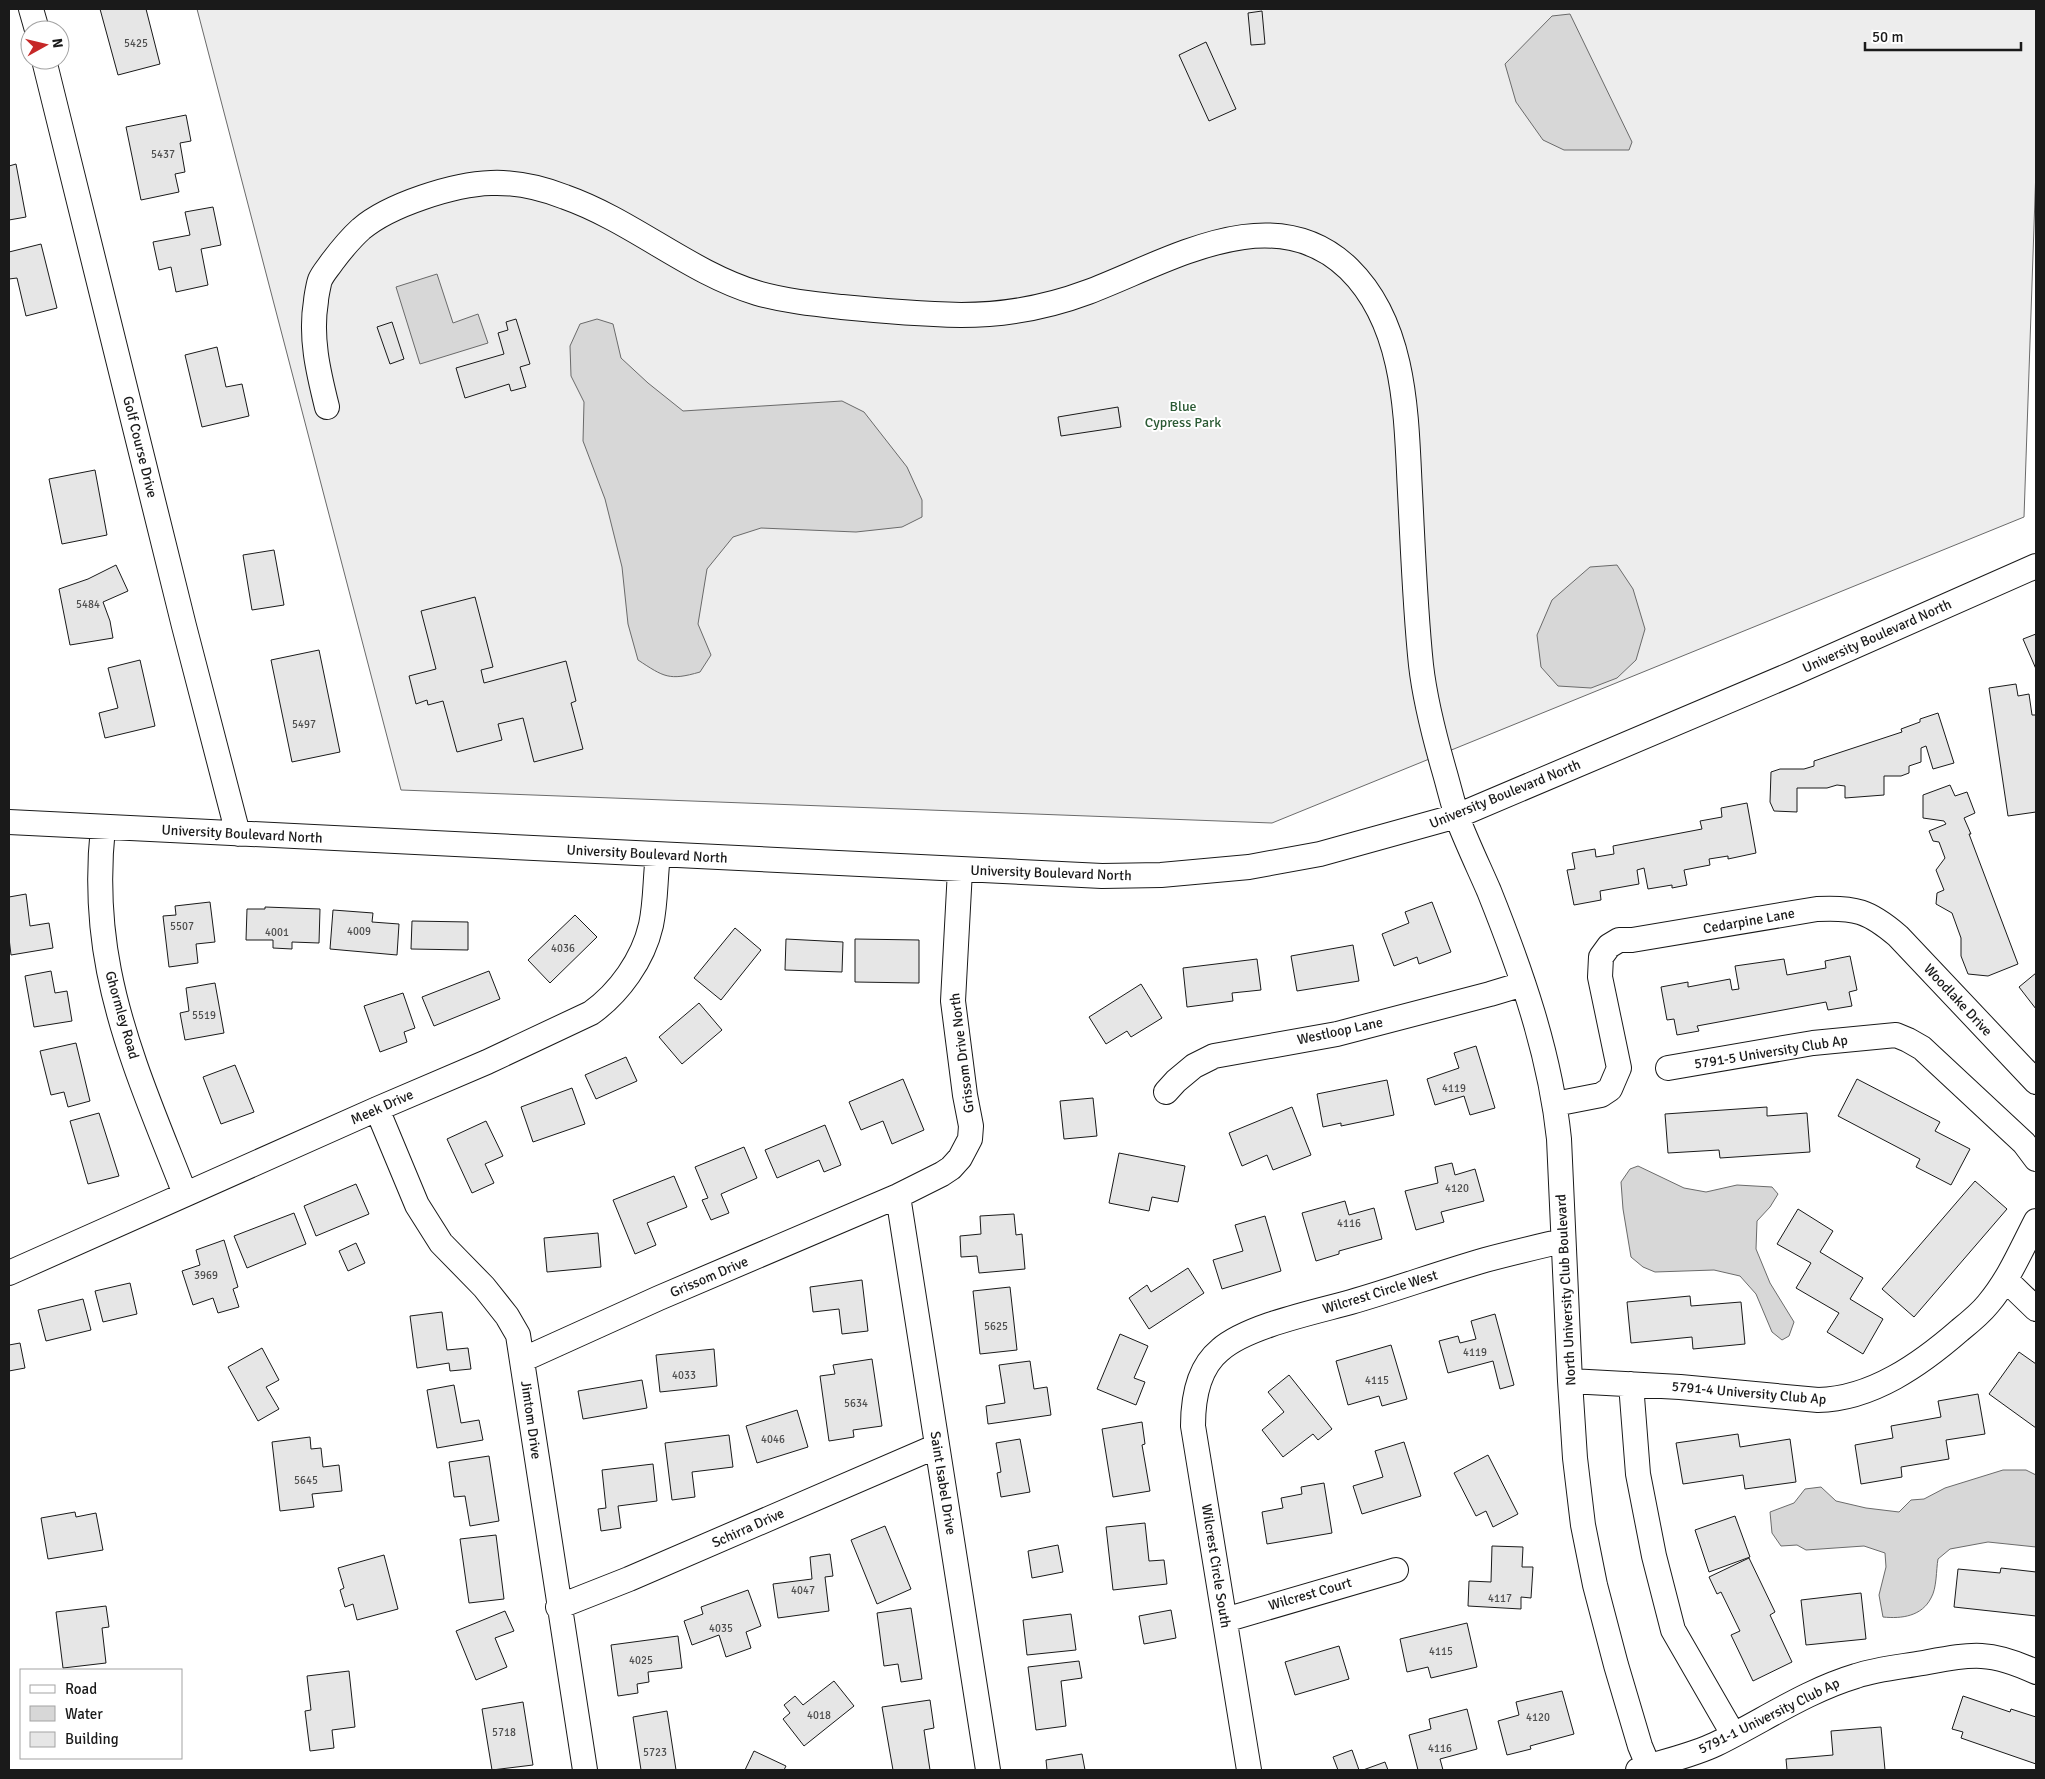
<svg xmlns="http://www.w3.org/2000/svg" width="2045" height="1779" font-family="Signika,sans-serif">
  <rect width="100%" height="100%" fill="#fff"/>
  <path fill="#ededed" stroke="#6a6a6a" d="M197,9H2036V168L2024,517L1272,823L401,790Z"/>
  <path fill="#d7d7d7" stroke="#6a6a6a" d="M1570,14L1632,142L1629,150H1564L1543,140L1516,102L1505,64L1552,16Z
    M437,274L453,323L478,314L488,343L420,364L396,287Z
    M597,319L613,324L621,358L648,383L683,411L842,401L864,412L907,467L922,500V517L902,527L856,532L761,528L733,537L707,569L698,624L711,655L700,672C669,681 664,677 638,660L628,624L622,567L605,499L583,441L584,402L571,376L570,346L580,324Z
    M1617,565L1633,589L1645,629L1636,660L1617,678L1591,688L1558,686L1541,667L1537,635L1552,600L1590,567Z
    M1638,1166L1684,1188L1706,1192L1737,1185L1772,1187L1778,1194L1770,1207L1757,1221L1756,1249L1770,1283L1794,1322L1789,1336L1782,1340L1772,1332L1756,1294L1740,1276L1714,1270L1655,1272L1643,1267L1631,1257L1623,1209L1621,1182L1630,1169Z
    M2003,1470H2026L2036,1475V1547L1988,1542L1950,1549L1938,1559C1936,1570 1937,1588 1931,1598C1922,1616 1902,1619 1883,1617L1879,1595L1886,1567L1885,1553L1864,1546L1806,1550L1797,1545L1781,1546L1772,1533L1770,1512L1794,1503L1805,1489L1821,1487L1836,1501L1866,1508L1899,1512L1911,1500L1924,1499L1945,1488Z"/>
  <path fill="#e6e6e6" stroke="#1a1a1a" d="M100,9H146L160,64L118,75Z
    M1262,11L1265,44L1251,45L1248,13Z
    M1206,42L1236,109L1209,121L1179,55Z
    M186,115L191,141L180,143L185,172L175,174L179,192L141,200L126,127Z
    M16,164L26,217L9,220V166Z
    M213,207L221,245L201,249L208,285L176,292L171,267L159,270L153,242L190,235L185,212Z
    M41,244L57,308L26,316L17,278L9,279V252Z
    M516,319L530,364L520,367L526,387L511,391L509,384L465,398L456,368L504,354L498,333L508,330L506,322Z
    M392,322L404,359L390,364L377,327Z
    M217,347L226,387L242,384L249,416L202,427L185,355Z
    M1118,407L1121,427L1061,436L1058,417Z
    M95,470L107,535L62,544L49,479Z
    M274,550L284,605L252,610L243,555Z
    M116,565L128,591L103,602L110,621L113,638L70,645L59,589L88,579Z
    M475,597L493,667L481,670L484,683L566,661L576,701L571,703L583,749L534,762L523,718L498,724L502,740L457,752L443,701L428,705L427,700L416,704L409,676L436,669L421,611Z
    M2036,634V669L2023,639Z
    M319,650L340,752L292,762L271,660Z
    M140,660L155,726L105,738L99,713L118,708L108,668Z
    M2016,684L2018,696L2029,694L2032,715H2036V812L2008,816L1989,688Z
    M1938,713L1954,763L1933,769L1926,746L1921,748V762L1909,766V773L1901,776H1884V795L1845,798V786L1837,785L1827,788H1797V812L1774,811L1770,802L1771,772L1780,769H1804L1814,766V761L1902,732L1901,729L1920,722V719Z
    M1950,785L1955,796L1967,792L1975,813L1964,818L1971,834H1969L2018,964L1988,976L1968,974L1961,956V938L1952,913L1936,904L1937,893L1944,890L1936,870L1945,858L1939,842L1933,841L1929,831L1946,824L1944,821L1923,818V795Z
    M1747,803L1756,853L1728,859V856L1709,859L1710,865L1684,870L1687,885L1672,888V885L1648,889L1644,868L1637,870L1639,884L1600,891L1601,900L1574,905L1567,870L1575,869L1572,853L1595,849L1596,857L1614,854L1613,846L1702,829L1700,821L1722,817L1721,808Z
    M26,894L30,926L49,923L53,948L11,955L9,938V897Z
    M210,902L215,942L196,944L198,963L169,967L163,916L176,915L175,906Z
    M1432,902L1451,952L1419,964L1417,957L1394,966L1382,934L1409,923L1405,912Z
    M265,907L320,909L319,943L292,942V949L273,948V940H246L247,909H265Z
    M333,910L373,913L372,922L399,924L397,955L330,949Z
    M575,915L597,937L550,983L528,960Z
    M412,921L468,922V950L411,949Z
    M735,928L761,950L721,1000L694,978Z
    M786,939L843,942L842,972L785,970Z
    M855,939L919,940V983L855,982Z
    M1353,945L1359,981L1297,991L1291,956Z
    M1850,956L1857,990L1849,992L1852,1006L1828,1010L1826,1002L1697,1026L1699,1031L1677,1035L1674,1019L1667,1020L1661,987L1688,982V987L1730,979L1732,990L1739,989L1735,966L1784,959L1787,975L1826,968L1825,961Z
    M1257,959L1261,990L1232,993L1233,1001L1187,1007L1183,968Z
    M51,971L55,993L67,991L72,1021L34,1027L25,976Z
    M489,971L500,999L434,1026L422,997Z
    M2036,973V1009L2019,987Z
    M215,983L224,1033L185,1040L180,1013L189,1011L186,988Z
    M1141,984L1162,1018L1131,1037L1127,1031L1106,1044L1089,1017Z
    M403,993L415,1028L404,1032L407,1042L380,1052L364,1006Z
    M699,1003L722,1030L682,1064L659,1037Z
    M76,1043L90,1101L68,1107L64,1092L51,1095L40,1051Z
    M1476,1046L1495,1108L1470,1115L1464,1096L1435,1105L1427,1079L1459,1068L1454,1053Z
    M626,1057L637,1081L596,1099L585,1075Z
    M235,1065L254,1112L221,1124L203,1077Z
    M903,1079L924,1130L892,1144L883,1121L861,1130L849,1102Z
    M1857,1079L1940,1122L1935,1131L1970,1149L1951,1185L1916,1167L1920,1159L1838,1116Z
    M1387,1080L1394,1115L1341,1126V1123L1323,1127L1317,1094Z
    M572,1088L585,1124L533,1142L521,1107Z
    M1093,1098L1097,1136L1064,1139L1060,1101Z
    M1292,1107L1311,1155L1273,1170L1267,1155L1242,1166L1229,1133Z
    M1767,1107V1116L1807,1113L1810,1152L1720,1158L1719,1150L1668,1153L1665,1114Z
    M99,1113L119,1176L88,1184L70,1121Z
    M486,1121L503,1156L485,1164L494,1183L472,1193L447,1139Z
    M825,1125L841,1165L824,1172L819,1160L777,1178L765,1150Z
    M744,1147L757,1178L721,1194L729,1213L711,1220L702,1200L708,1198L695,1167Z
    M1119,1153L1185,1166L1178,1202L1152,1197L1149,1211L1109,1203Z
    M1452,1163L1455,1175L1475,1169L1484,1201L1441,1212L1444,1222L1416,1230L1405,1191L1438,1183L1435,1167Z
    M674,1176L687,1207L647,1223L656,1245L635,1254L613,1200Z
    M1975,1181L2007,1209L1914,1317L1882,1289Z
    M356,1184L369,1214L316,1236L304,1206Z
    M1345,1201L1349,1215L1374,1208L1382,1239L1339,1251V1254L1316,1261L1302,1213Z
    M1798,1209L1833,1231L1820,1252L1863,1278L1850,1299L1883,1319L1863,1354L1827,1332L1839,1313L1796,1288L1811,1263L1777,1244Z
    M294,1213L306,1244L247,1268L234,1236Z
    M1014,1214L1016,1235L1022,1234L1025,1269L979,1273L977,1256L961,1257L960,1236L981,1234L980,1216Z
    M1265,1216L1281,1271L1222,1289L1213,1260L1243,1251L1235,1225Z
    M598,1233L601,1267L547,1272L544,1238Z
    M224,1240L238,1287L233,1289L239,1307L218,1313L213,1298L193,1305L182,1271L200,1265L196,1250Z
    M356,1243L365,1263L348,1271L339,1251Z
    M1188,1268L1204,1293L1149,1329L1129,1298L1147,1285L1151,1292Z
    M862,1280L868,1331L842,1334L839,1309L813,1312L810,1287Z
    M130,1283L137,1314L103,1322L95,1291Z
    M1010,1287L1017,1350L980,1354L973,1291Z
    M1690,1296L1691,1306L1741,1302L1745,1344L1693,1349L1692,1337L1631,1343L1627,1302Z
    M83,1299L91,1330L46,1341L38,1310Z
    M442,1312L447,1350L468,1348L471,1369L450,1371L449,1363L417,1368L410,1316Z
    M1495,1314L1514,1385L1500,1389L1493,1361L1448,1373L1439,1341L1458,1336L1460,1343L1476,1339L1471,1321Z
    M1120,1334L1148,1346L1134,1378L1145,1382L1136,1405L1097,1389Z
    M20,1343L25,1368L9,1371V1345Z
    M1391,1345L1407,1399L1382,1406L1379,1396L1348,1405L1336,1361Z
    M262,1348L279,1380L266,1387L279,1409L258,1421L228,1367Z
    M714,1349L717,1386L660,1392L656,1355Z
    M2019,1352L2036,1364V1428L1989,1394Z
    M872,1359L882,1426L853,1430L854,1437L829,1441L820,1376L835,1374L833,1365Z
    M1030,1361L1034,1389L1047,1387L1051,1415L988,1424L986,1406L1005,1403L999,1365Z
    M1289,1375L1332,1429L1318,1440L1313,1434L1283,1457L1262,1430L1284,1412L1268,1392Z
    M642,1380L647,1408L583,1419L578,1391Z
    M454,1385L461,1423L479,1420L483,1440L437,1448L427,1390Z
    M1978,1394L1985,1434L1946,1440L1949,1459L1901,1467L1902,1477L1861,1484L1855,1445L1893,1438L1891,1426L1941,1417L1938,1401Z
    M797,1410L808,1447L757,1463L746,1426Z
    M1142,1422L1145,1444L1142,1445L1150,1491L1113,1497L1102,1429Z
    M1738,1434L1740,1447L1790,1439L1796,1482L1745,1489L1743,1475L1683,1484L1676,1443Z
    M729,1435L733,1467L692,1472L695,1497L672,1500L665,1443Z
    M310,1437L311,1449L321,1448L323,1467L339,1465L342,1491L312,1494L314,1507L280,1511L272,1442Z
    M1020,1439L1030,1492L1001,1497L997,1473L1001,1472L996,1443Z
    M1404,1442L1421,1496L1362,1514L1353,1486L1383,1477L1375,1451Z
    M1488,1455L1518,1514L1493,1527L1486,1511L1476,1516L1454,1473Z
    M489,1456L499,1521L470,1526L465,1496L454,1497L449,1462Z
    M653,1464L657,1501L618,1506L621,1528L601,1531L598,1509L606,1508L602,1470Z
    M1324,1483L1332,1533L1267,1544L1262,1512L1283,1508L1281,1498L1302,1494L1301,1487Z
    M75,1512L76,1517L96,1513L103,1550L48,1559L41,1518Z
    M1735,1516L1750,1557L1709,1572L1695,1530Z
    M1145,1523L1149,1561L1164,1560L1167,1584L1113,1590L1106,1527Z
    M885,1526L911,1589L877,1604L851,1540Z
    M496,1535L504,1599L469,1603L460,1539Z
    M1058,1545L1063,1572L1032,1578L1028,1551Z
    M1492,1546L1523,1547L1522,1567H1533L1531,1598L1521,1597V1609L1468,1606L1469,1581L1491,1582Z
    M830,1554L833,1576L825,1577L829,1611L778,1618L773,1584L812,1579L810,1557Z
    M384,1555L398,1609L357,1620L353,1604L345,1607L340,1590L344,1588L338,1568Z
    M1749,1558L1775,1612L1770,1615L1792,1662L1753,1681L1731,1635L1740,1631L1721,1592L1717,1594L1709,1577Z
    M2001,1568L2036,1572V1616L1954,1607L1958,1569L2000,1573Z
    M748,1590L761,1626L746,1632L751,1648L726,1657L719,1635L692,1645L684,1621L703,1614L701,1607Z
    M1861,1593L1866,1639L1806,1645L1801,1600Z
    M106,1606L109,1627L102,1628L106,1663L63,1668L56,1612Z
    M911,1608L922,1679L901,1682L898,1664L884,1666L877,1613Z
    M1171,1610L1176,1638L1144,1644L1139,1616Z
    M505,1611L514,1631L495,1638L507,1667L476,1680L456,1631Z
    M1071,1614L1076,1650L1027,1655L1023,1620Z
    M1467,1623L1477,1667L1431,1678L1428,1667L1407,1672L1400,1639Z
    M678,1636L682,1668L648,1672L649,1682L637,1684L638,1693L618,1696L611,1645Z
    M1339,1646L1349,1679L1295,1695L1285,1662Z
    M1079,1661L1082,1678L1061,1681L1066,1726L1036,1730L1028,1667Z
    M349,1671L355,1727L332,1730L334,1748L310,1751L305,1711L311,1710L307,1676Z
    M834,1681L854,1706L804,1746L783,1719L790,1713L784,1705L795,1696L803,1705Z
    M1562,1691L1574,1734L1530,1746L1531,1749L1507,1755L1498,1721L1519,1715L1516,1702Z
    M1963,1696L2010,1712L2011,1709L2036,1717V1764L1961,1738L1963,1732L1952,1729Z
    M930,1700L934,1728L924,1730L930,1770H893L882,1707Z
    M523,1702L533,1765L492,1770L482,1709Z
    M1467,1709L1477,1749L1440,1759L1443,1770H1418L1409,1735L1431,1729L1429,1719Z
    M667,1711L676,1770H641L633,1717Z
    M1881,1727L1885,1770H1787L1786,1759L1833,1755L1831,1731Z
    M1352,1750L1359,1770H1338L1333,1757Z
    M754,1751L786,1766L784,1770H745Z
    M1082,1754L1085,1770H1047L1046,1760Z
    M1385,1762L1388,1770H1363Z"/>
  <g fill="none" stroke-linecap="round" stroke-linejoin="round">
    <g stroke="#1a1a1a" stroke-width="26">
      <path id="minor" d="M31,9L37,30
        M44,60L184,626L238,834
        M327,407C318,371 310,337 316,301C316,298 319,282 320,280C323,273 328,268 332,262C341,250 350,239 361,229C389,205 454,184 491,183C515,182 542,188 565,197C633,221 690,273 757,293C785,301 814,304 842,307C882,311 921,314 961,315C1003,315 1048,307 1088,292C1168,262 1273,195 1349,269C1407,326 1406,417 1410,492C1413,550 1415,608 1421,665C1425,701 1434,735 1444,770C1449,787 1453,805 1459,822C1468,845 1479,868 1489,891C1521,971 1550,1053 1559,1139L1570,1381L1575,1458L1583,1525L1595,1585L1616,1665L1640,1746L1650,1770
        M9,822L1102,876L1161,875L1249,867L1320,854L1457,816L1794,673L2036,566
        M103,827C98,874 100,925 109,971C124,1048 157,1122 185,1194
        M1668,1068L1813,1043L1896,1035L1908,1040L1922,1048L2024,1143L2036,1159
        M1166,1092L1176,1081L1194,1066L1214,1056L1337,1034L1490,994L1523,984
        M1555,1104L1601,1095L1610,1089L1619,1068L1600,977L1601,957L1609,946L1619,940H1632L1817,909C1855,907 1869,911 1898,936L2036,1082
        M377,1109L417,1205L441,1243L484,1287L507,1316L518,1335L585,1770
        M898,1196L988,1770
        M9,1273L377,1109L487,1062L591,1013C619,993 643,960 651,925C656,902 655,878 658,855
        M2006,1280L2036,1309
        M522,1360L659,1298L898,1196L942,1174L951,1168L960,1158L970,1139L971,1126L965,1095L953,1001L960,870
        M1570,1381L1680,1387L1818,1400C1872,1399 1921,1364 1960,1330C1970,1322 1980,1314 1988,1304C2009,1279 2021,1250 2036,1221
        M1631,1384L1638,1474L1654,1556L1673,1630L1733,1734
        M558,1607L629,1579L937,1446
        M1225,1620L1396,1570
        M1249,1770L1193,1426C1193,1399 1198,1368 1220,1350C1247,1326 1315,1312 1351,1302C1396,1289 1440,1273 1485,1260C1511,1253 1537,1247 1562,1241
        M1638,1770C1664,1761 1691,1756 1716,1744C1763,1721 1806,1691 1856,1676C1877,1669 1900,1667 1923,1663C1972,1654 1989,1650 2036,1672"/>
    </g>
    <use href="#minor" stroke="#fff" stroke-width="24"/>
  </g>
  <g text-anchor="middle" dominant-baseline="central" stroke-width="4" stroke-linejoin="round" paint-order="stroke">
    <g font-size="11" fill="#4d4d4d">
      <text x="136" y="43">5425</text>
      <text x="163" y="154">5437</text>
      <text x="88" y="604">5484</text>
      <text x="304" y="724">5497</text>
      <text x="182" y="926">5507</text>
      <text x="359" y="931">4009</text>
      <text x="277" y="932">4001</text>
      <text x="563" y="948">4036</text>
      <text x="204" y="1015">5519</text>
      <text x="1454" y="1088">4119</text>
      <text x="1457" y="1188">4120</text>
      <text x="1349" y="1223">4116</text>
      <text x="206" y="1275">3969</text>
      <text x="996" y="1326">5625</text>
      <text x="1475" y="1352">4119</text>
      <text x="684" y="1375">4033</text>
      <text x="1377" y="1380">4115</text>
      <text x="856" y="1403">5634</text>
      <text x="773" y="1439">4046</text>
      <text x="306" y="1480">5645</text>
      <text x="803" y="1590">4047</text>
      <text x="1500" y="1598">4117</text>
      <text x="721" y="1628">4035</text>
      <text x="1441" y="1651">4115</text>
      <text x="641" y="1660">4025</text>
      <text x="819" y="1715">4018</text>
      <text x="1538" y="1717">4120</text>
      <text x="504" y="1732">5718</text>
      <text x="1440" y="1748">4116</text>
      <text x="655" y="1752">5723</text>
    </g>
    <g font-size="14" fill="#2b5a34" stroke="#fff">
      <text x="1183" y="406">Blue<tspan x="1183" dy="16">Cypress Park</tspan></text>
    </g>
    <g font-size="14" fill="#1a1a1a" stroke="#fff">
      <text transform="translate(140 447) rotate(76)">Golf Course Drive</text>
      <text transform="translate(1877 636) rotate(-24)">University Boulevard North</text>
      <text transform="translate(1505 794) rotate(-22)">University Boulevard North</text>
      <text transform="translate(242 834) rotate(3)">University Boulevard North</text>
      <text transform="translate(647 854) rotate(3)">University Boulevard North</text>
      <text transform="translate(1051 873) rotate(2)">University Boulevard North</text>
      <text transform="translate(1749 921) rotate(-10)">Cedarpine Lane</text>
      <text transform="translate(1958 1000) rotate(47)">Woodlake Drive</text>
      <text transform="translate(122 1015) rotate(74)">Ghormley Road</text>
      <text transform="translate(1340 1031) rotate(-12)">Westloop Lane</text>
      <text transform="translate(1771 1052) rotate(-9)">5791-5 University Club Ap</text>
      <text transform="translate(962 1053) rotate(-97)">Grissom Drive North</text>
      <text transform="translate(382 1107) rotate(-24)">Meek Drive</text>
      <text transform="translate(709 1277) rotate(-23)">Grissom Drive</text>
      <text transform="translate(1566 1290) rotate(-93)">North University Club Boulevard</text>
      <text transform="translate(1380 1292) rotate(-17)">Wilcrest Circle West</text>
      <text transform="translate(1749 1393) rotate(5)">5791-4 University Club Ap</text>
      <text transform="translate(531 1420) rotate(82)">Jimtom Drive</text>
      <text transform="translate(943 1483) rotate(81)">Saint Isabel Drive</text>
      <text transform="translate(748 1528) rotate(-24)">Schirra Drive</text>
      <text transform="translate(1216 1566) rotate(81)">Wilcrest Circle South</text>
      <text transform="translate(1310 1594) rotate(-16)">Wilcrest Court</text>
      <text transform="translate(1769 1716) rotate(-26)">5791-1 University Club Ap</text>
    </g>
  </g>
  <rect width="2045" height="1779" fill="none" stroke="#1a1a1a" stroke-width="20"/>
  <rect x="20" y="1669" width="162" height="90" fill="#ffffff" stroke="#a3a3a3"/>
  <rect x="30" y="1685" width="25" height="8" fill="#ffffff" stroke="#a3a3a3"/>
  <text x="65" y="1694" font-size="15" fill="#1a1a1a">Road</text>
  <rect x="30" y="1706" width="25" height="15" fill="#d7d7d7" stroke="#a3a3a3"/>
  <text x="65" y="1719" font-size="15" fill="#1a1a1a">Water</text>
  <rect x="30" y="1732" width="25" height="15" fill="#e6e6e6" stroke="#a3a3a3"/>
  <text x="65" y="1744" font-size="15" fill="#1a1a1a">Building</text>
  <g transform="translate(45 45) rotate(82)"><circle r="24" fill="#ffffff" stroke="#a3a3a3"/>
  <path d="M0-4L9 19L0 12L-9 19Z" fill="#c62828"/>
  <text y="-8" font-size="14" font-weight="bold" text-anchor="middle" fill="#1a1a1a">N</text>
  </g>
  <path d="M1865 42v8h156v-8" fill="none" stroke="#1a1a1a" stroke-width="2.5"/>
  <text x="1872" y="42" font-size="15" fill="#1a1a1a" stroke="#ffffff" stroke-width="4" paint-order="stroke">50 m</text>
</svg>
